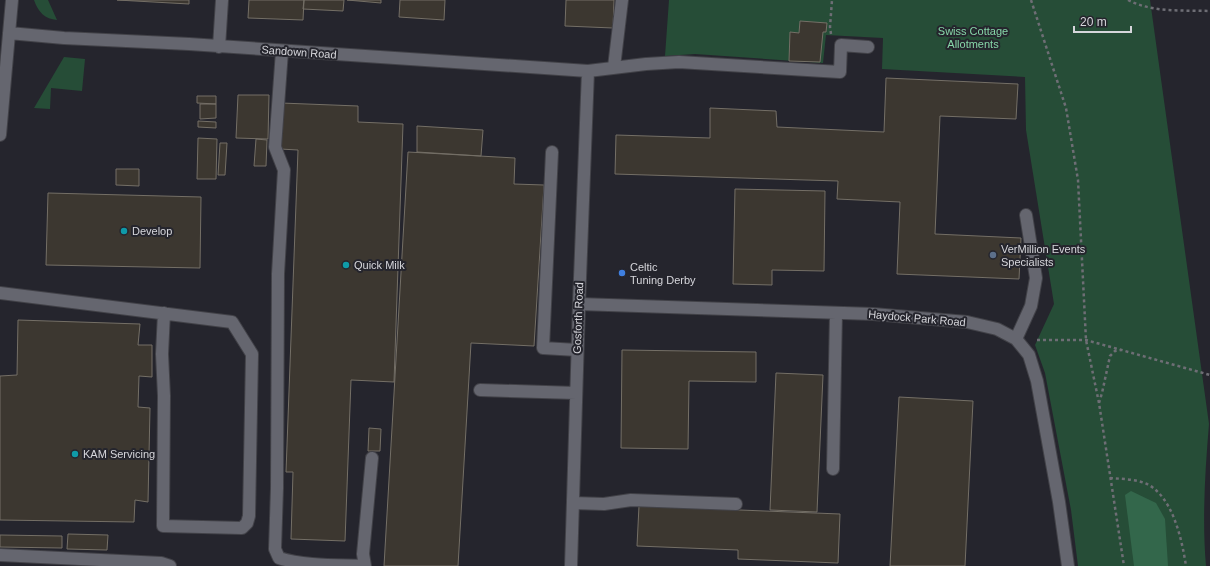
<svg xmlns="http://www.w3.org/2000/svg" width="1210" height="566" font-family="Arial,sans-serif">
  <rect width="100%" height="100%" fill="#25252d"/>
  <path fill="#264d37" d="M34,0H48L57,20C45,19 38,12 34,0Z
    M669,0H1150L1209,424C1205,472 1202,519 1206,566H1078L1071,510L1045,373L1035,345L1054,304L1026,130L1025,77L882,69L883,38L826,35L823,63L695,54L665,56Z
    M64,57L85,59L82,91L51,88L50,109L34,108Z"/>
  <path fill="#33674b" d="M1131,491L1156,503L1165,519L1168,566H1134L1125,495Z"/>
  <path fill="#3c3730" stroke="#746f66" d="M117,0H189V4Z
    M249,0H304L303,20L248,18Z
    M304,0H344L343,11L303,9Z
    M347,0H381V3Z
    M400,0H445L444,20L399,17Z
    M566,0H614L613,28L565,26Z
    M800,21L827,23L826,32H823L820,62L789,61L790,32L799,33Z
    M886,78L1018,84L1016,119L940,116L935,234L1021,238L1019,279L897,274L900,202L837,199L838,181L615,174L616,135L710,138V108L776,111L777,127L884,132Z
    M238,95H269L268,139L236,138Z
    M197,96H216V104L197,103Z
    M281,103L358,106V122L403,124L394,382L351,380L345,541L291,539L293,472H286L298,150L280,149Z
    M200,104H216V118L200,119Z
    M198,121L216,122V128L198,127Z
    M417,126L483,130L481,156L417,152Z
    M198,138L217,139L216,179H197Z
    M256,139L267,140L266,166H254Z
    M220,143H227L225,175H218Z
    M408,152L515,158L514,184L544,185L534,346L471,343L458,566H384Z
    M116,169H139V186L116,185Z
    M735,189L825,191L824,271L772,270V285L733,284Z
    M48,193L201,197L200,268L46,265Z
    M18,320L140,324L138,345H152V377L139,376L138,407L150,408L148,502L135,500L134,522L0,520V376L17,375Z
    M622,350L756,352V382L689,381L688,449L621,448Z
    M776,373L823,375L817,512L770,510Z
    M899,397L973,401L965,566H890Z
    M369,428L381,429L380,451H368Z
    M639,506L840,514L838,563L738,559V550L637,546Z
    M68,534L108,535L107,550L67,549Z
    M0,535L62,536V548L0,547Z"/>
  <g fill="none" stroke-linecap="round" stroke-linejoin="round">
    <g stroke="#424248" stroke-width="14">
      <path id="minor" d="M9,33L64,38L189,44L588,71L646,64L679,62L840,72L841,45L868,47
        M219,47L222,0
        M282,51L275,147L284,170L278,274L277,488L275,549L279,558C303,566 338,565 365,566
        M614,67L622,0
        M0,135L12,0
        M552,152L543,348L577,350
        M0,293L232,322L252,354L249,516L247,523L242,528L163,526L164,396L162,354L164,313
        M579,304L873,314L967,322L997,329L1016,339L1029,355L1037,381L1059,502L1068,566
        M1016,339L1031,306L1036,278L1026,215
        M480,390L576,393
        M833,469L836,313
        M573,503L604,504L631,500L736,504
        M0,555L161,563L170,566
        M365,566L363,554L372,458
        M571,566L579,304L588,71"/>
    </g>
    <path stroke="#6e6e75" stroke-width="2.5" stroke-dasharray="3 3" stroke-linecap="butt" d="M1031,0L1066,108L1078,180L1086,340L1099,403L1124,566
      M1128,0C1153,13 1183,10 1210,11
      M831,34L830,27L832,0
      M1037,340H1086L1210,375
      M1099,403L1102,393L1110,356L1115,351L1121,350
      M1110,478C1122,479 1136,479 1147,484C1173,497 1182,540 1186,566"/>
    <use href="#minor" stroke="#65666f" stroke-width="12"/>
  </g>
  <g fill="#0f9aa8" stroke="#25252d" stroke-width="1.5">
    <circle cx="124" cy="231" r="4"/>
    <circle cx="346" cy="265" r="4"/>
    <circle cx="75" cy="454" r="4"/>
  </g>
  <circle fill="#5c6f8a" stroke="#25252d" stroke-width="1.5" cx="993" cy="255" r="4"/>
  <circle fill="#3f7fe0" stroke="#25252d" stroke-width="1.5" cx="622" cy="273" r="4"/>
  <g text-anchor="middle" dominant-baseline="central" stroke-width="4" stroke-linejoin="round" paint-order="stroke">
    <g font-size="11" fill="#87d7a9" stroke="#25252d">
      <text x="973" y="31">Swiss Cottage<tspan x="973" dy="13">Allotments</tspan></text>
    </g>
    <g font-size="11" fill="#d6d6db" stroke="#25252d">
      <text transform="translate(299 52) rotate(4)">Sandown Road</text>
      <text transform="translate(578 318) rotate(-88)">Gosforth Road</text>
      <text transform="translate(917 318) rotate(5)">Haydock Park Road</text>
    </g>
    <g font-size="11" fill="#d6d6db" stroke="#25252d" text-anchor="start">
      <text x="132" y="231">Develop</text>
      <text x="1001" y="249">VerMillion Events<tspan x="1001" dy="13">Specialists</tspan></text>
      <text x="354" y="265">Quick Milk</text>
      <text x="630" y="267">Celtic<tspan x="630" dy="13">Tuning Derby</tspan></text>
      <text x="83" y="454">KAM Servicing</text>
    </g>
  </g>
  <path d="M1074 26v6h57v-6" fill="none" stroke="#d6d6db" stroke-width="2"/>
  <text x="1080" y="26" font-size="12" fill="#d6d6db" stroke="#25252d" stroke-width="3" paint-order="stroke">20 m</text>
</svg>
